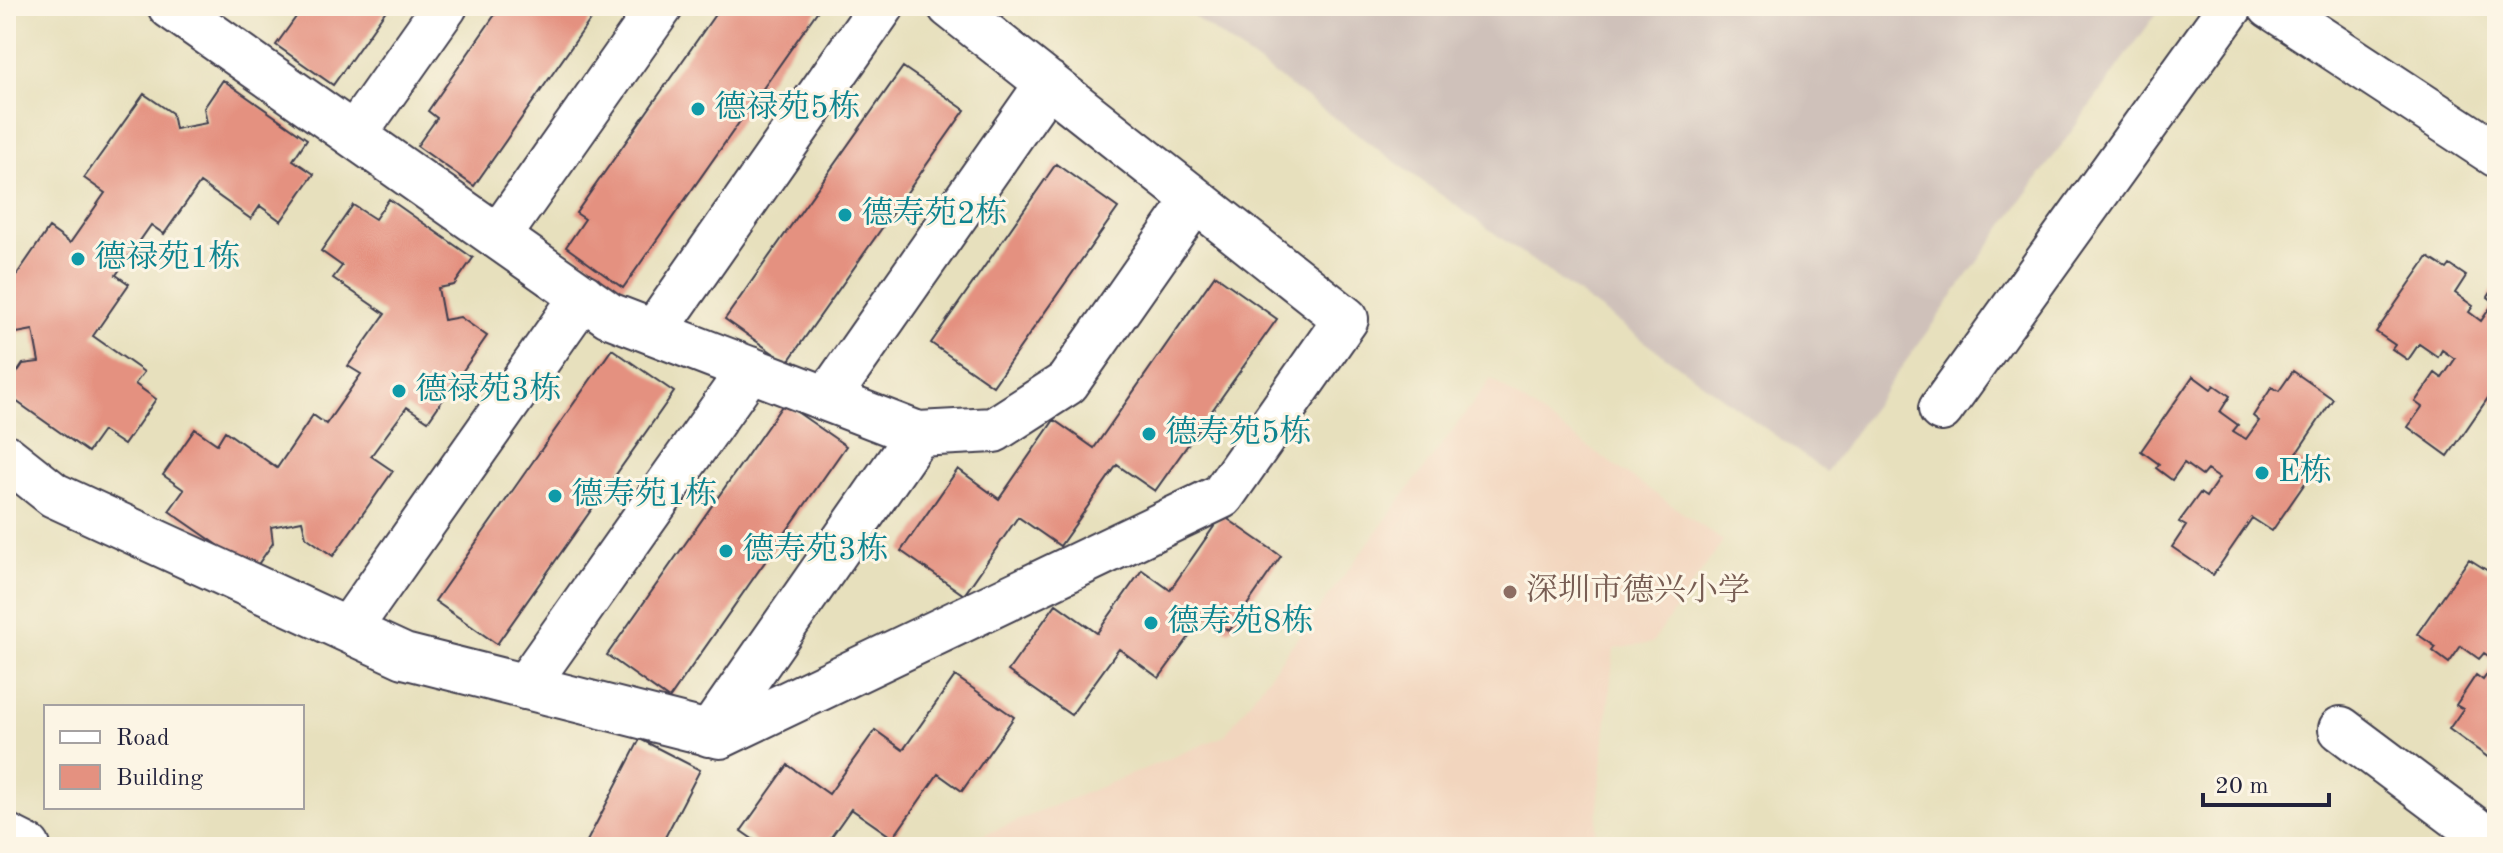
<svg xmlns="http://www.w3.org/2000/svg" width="2503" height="853" font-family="'Old Standard TT','Noto Serif SC',serif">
  <rect width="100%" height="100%" fill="#fcf5e5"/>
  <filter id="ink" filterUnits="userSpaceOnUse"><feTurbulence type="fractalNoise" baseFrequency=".0125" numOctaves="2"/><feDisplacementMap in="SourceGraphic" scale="16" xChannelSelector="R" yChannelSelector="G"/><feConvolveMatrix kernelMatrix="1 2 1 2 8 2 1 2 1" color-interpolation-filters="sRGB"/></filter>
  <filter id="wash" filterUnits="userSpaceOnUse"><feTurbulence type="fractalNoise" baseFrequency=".006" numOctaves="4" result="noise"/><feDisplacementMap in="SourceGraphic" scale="32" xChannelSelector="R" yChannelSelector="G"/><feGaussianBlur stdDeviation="1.8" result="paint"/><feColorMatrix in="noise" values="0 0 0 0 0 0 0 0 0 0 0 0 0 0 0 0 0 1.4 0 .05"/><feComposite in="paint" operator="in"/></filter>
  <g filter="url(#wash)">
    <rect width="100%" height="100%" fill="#e7e0bd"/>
    <path fill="#f2d5be" d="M1491,379L1723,541L1652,643L1614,649L1594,847H954L1224,736Z"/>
    <path fill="#cfc1ba" d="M1179,6H2162L1826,472Z"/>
    <g id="blocks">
      <path fill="#e49180" d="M289,6H389L333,85L276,45L296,17L287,10Z
        M501,6H600L474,186L417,146L437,118L428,111Z
        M721,6H821L623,288L566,247L585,219L576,213Z
        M903,67L965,110L787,363L725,319Z
        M223,80L307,139L293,160L314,174L281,221L260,206L251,219L200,183L164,234L151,225L116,275L129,284L93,336L144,372L135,384L156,399L124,445L103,431L88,452L6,394V389L23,364L39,362L33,330L17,333L6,325V290L49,228L70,243L105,193L84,178L144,94L172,113L175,129L207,123L204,108Z
        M1056,164L1118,208L993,386L931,343Z
        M389,199L473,258L454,285L438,288L444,320L460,317L487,336L428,421L407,407L371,456L393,471L333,556L306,537L302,521L271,527L273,543L254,570L169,511L184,490L163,475L195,429L217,444L225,431L277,468L313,415L326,424L361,374L348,366L385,314L333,278L342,266L321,251L353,205L375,219Z
        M2428,257L2447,269L2450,265L2466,276L2455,293L2473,306L2469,312L2481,321L2494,302L2488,297L2497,283V404L2488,398L2448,456L2408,427L2422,407L2415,402L2435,373L2442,378L2455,359L2442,350L2438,357L2419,344L2408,360L2392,349L2395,345L2376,332Z
        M1215,275L1277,319L1155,491L1117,465L1060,546L1018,517L964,595L901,551L958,469L999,499L1054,420L1094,448Z
        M612,349L674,392L497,644L435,601Z
        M2293,371L2333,399L2294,457L2314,470L2272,531L2252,518L2213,575L2172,547L2186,526L2179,522L2200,493L2206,497L2219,478L2207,470L2202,476L2184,463L2172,480L2156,468L2159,464L2141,451L2193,376L2211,389L2214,385L2230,396L2220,412L2238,425L2233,431L2246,439L2259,421L2253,416L2272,387L2279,391Z
        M784,403L846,446L669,699L607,655Z
        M1222,515L1281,556L1229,631L1205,615L1159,678L1119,649L1071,715L1008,671L1056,604L1097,633L1142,570L1170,590Z
        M2469,559L2488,571L2491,567L2497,572V747L2489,758L2449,729L2463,709L2456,705L2476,675L2483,680L2496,661L2484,653L2479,659L2461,646L2449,663L2433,651L2436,647L2417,634Z
        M955,676L1014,717L962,791L938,774L893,838L851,809L824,847H764L741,831L788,765L829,794L875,730L903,750Z
        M640,739L700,770L660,847H584Z"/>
    </g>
  </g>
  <g filter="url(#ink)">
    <use href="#blocks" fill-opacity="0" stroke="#403e4e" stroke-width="2"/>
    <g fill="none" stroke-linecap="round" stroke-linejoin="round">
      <g stroke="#403e4e" stroke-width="48">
        <path id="minor" d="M170,6L609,315L918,434L994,430L1067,383L1195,200
          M2270,6L2497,155
          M354,135L445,6
          M498,237L661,6
          M654,332L882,6
          M827,399L1048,83
          M1941,409L2231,6
          M6,457L54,495L404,656L720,736L1222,496L1346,319L950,6
          M348,630L583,296
          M525,687L750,369
          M2341,729L2497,846
          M709,734L918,434
          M6,836L28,847"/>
      </g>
      <use href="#minor" stroke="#fff" stroke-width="44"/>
    </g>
  </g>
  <g fill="#0f9aa8" stroke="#fcf5e5" stroke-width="3">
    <circle cx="698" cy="109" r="8"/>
    <circle cx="845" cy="215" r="8"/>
    <circle cx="78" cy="259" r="8"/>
    <circle cx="399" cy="391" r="8"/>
    <circle cx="1149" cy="434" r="8"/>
    <circle cx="2262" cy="473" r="8"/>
    <circle cx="555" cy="496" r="8"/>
    <circle cx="726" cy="551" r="8"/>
    <circle cx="1151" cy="623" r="8"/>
  </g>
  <circle fill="#8d6e63" stroke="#fcf5e5" stroke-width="3" cx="1510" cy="592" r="8"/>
  <g text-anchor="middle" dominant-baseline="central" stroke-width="6" stroke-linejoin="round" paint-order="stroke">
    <g font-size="32" fill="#0d838f" stroke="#fcf5e5" text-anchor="start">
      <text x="714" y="109">德禄苑5栋</text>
      <text x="861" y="215">德寿苑2栋</text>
      <text x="94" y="259">德禄苑1栋</text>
      <text x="415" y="391">德禄苑3栋</text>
      <text x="1165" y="434">德寿苑5栋</text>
      <text x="2278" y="473">E栋</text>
      <text x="571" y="496">德寿苑1栋</text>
      <text x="742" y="551">德寿苑3栋</text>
      <text x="1167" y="623">德寿苑8栋</text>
    </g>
    <g font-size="32" fill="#785e54" stroke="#fcf5e5" text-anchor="start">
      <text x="1526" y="592">深圳市德兴小学</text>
    </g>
  </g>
  <rect width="2503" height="853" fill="none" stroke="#fcf5e5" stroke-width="32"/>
  <rect x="44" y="705" width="260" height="104" fill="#fcf5e5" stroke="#a5a1a1" stroke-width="2"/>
  <rect x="60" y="731" width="40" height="12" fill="#ffffff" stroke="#a5a1a1" stroke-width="2"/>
  <text x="116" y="745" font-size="24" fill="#22223b">Road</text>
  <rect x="60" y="765" width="40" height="24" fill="#e49180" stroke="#a5a1a1" stroke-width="2"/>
  <text x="116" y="785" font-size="24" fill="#22223b">Building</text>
  <path d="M2203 793v12h126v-12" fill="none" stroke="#22223b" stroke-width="4"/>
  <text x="2215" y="793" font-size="24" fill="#22223b" stroke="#fcf5e5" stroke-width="6" paint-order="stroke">20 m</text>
</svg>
